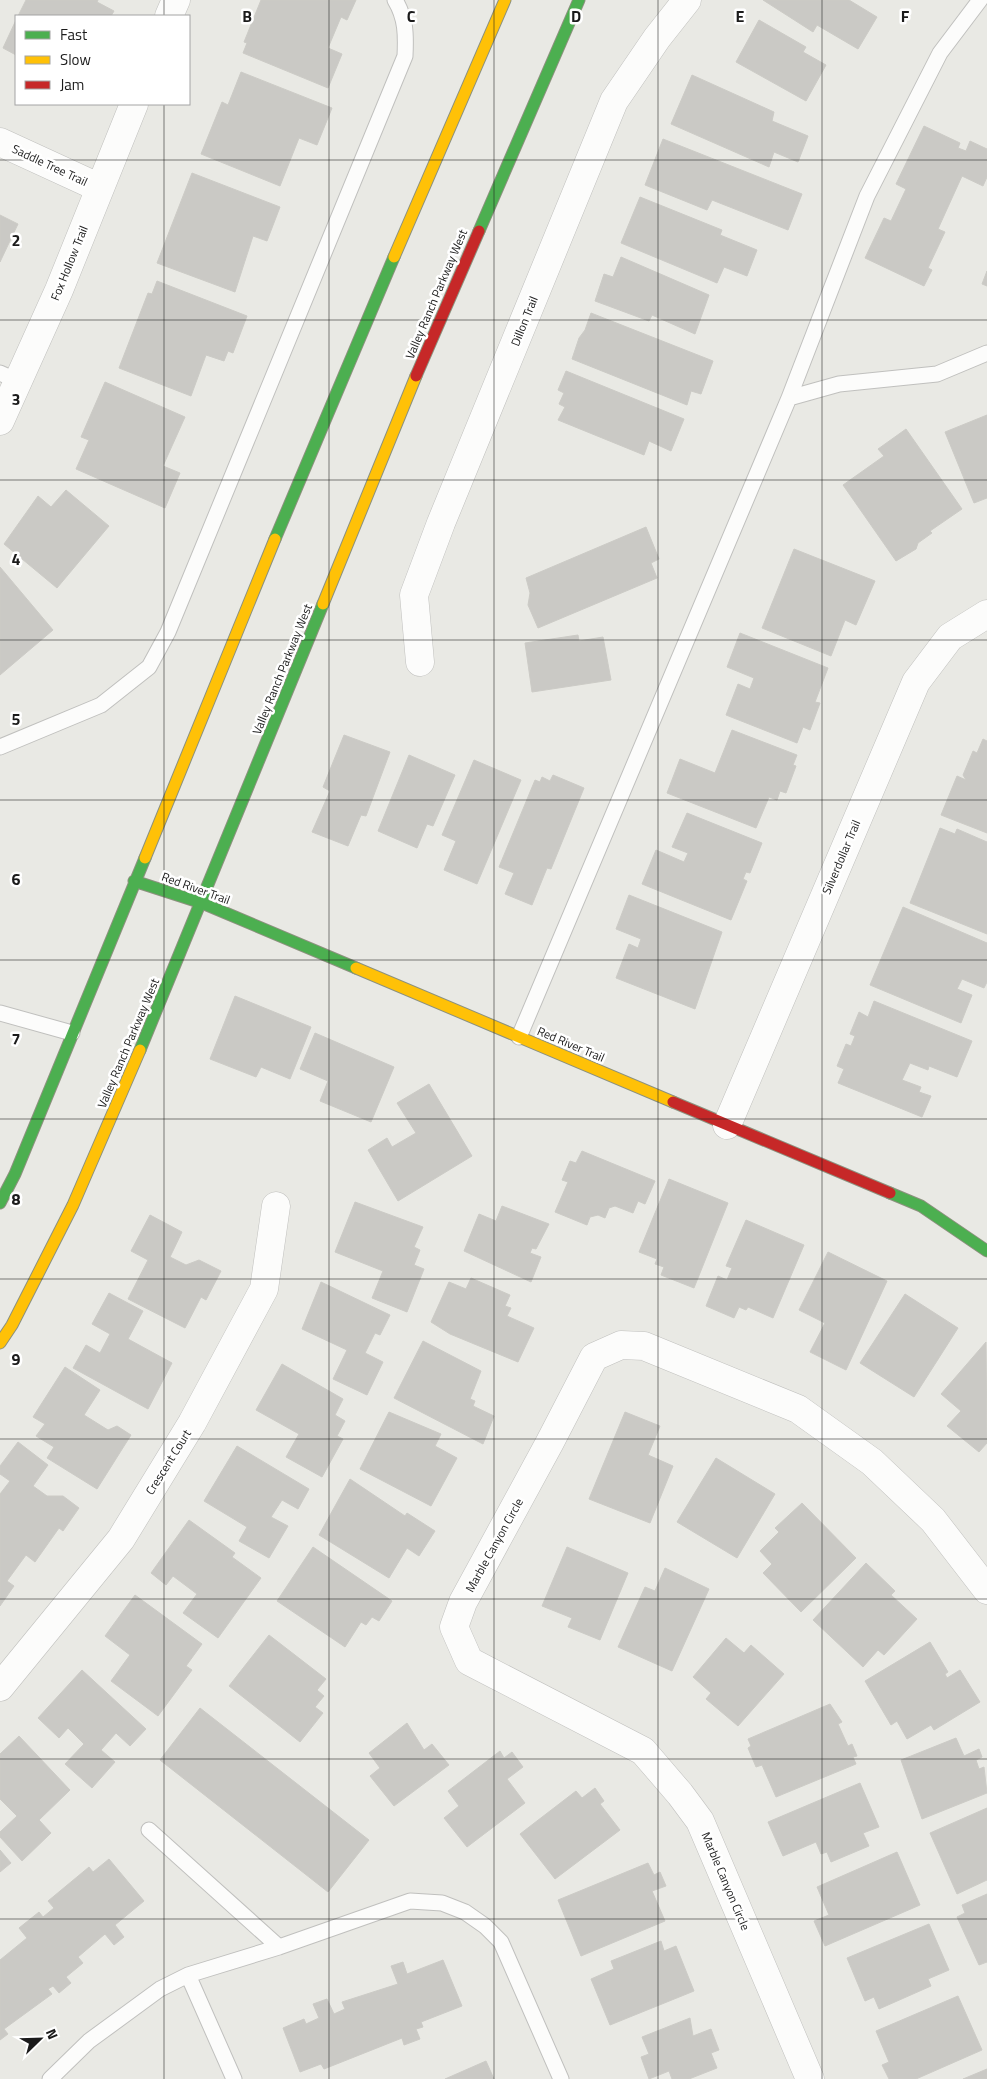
<svg xmlns="http://www.w3.org/2000/svg" width="987" height="2079" font-family="'Titillium Web',sans-serif">
  <rect width="100%" height="100%" fill="#e9e9e4"/>
  <path fill="#cac9c5" stroke="#cccbc6" d="M26,0H98L97,2L114,11L111,16H18Z
    M261,0H356L347,20L341,17L328,48L342,54L328,88L243,53L247,43L244,42Z
    M763,0H849L877,17L858,49L817,25L813,32Z
    M16,20V55L3,48Z
    M759,20L806,47L803,52L826,65L806,101L736,62Z
    M241,72L332,108L317,145L299,138L280,186L201,154L222,102L228,105Z
    M692,75L774,112L772,121L808,136L798,162L774,152L769,167L671,124Z
    M924,126L960,143L958,148L966,151L970,141L987,149V177L983,186L962,176L938,229L945,232L928,268L932,270L924,286L865,258L884,218L891,221L906,189L896,184Z
    M663,139L802,194L788,230L712,200L707,210L645,185Z
    M192,173L280,207L267,241L253,236L235,292L157,263Z
    M640,197L722,230L720,235L757,250L747,276L724,267L717,283L621,243Z
    M0,215L18,224L0,262Z
    M621,257L709,295L695,334L652,315L649,321L595,301L604,274L613,277Z
    M987,271V286L982,284Z
    M157,281L247,316L233,353L228,351L224,361L206,355L191,396L119,368L148,293L152,294Z
    M591,313L713,361L701,394L691,391L687,405L572,359L579,338L585,330Z
    M566,371L684,419L671,451L649,441L644,455L558,420L565,407L559,404L564,393L558,390Z
    M105,382L185,417L163,466L180,473L165,508L76,469L89,440L81,437Z
    M987,415V498L974,503L945,432Z
    M906,429L962,509L930,531L932,533L918,543L916,549L896,561L843,485L884,456L878,449Z
    M66,490L109,526L57,588L4,544L38,496L51,507Z
    M646,527L659,559L651,563L657,578L538,628L528,605L530,593L526,578Z
    M794,549L875,581L856,625L845,620L831,656L762,628Z
    M0,567L53,630L0,675Z
    M740,633L828,668L815,702L820,703L810,730L803,727L797,743L726,715L738,684L750,689L754,678L727,667Z
    M578,635L579,641L603,637L611,680L532,692L525,643Z
    M732,730L797,755L793,765L796,766L786,793L780,791L777,800L769,797L756,828L667,793L680,759L715,773Z
    M344,735L390,752L366,816L361,815L348,846L312,832L330,791L323,787Z
    M983,739L987,741V833L941,815L957,776L966,780L963,775L973,751L977,753Z
    M409,755L455,775L433,826L427,824L417,848L378,831Z
    M474,760L521,780L477,884L444,870L456,841L442,835Z
    M553,775L584,788L551,869L547,868L532,905L505,894L514,873L499,867L535,780L540,782L542,777L550,781Z
    M687,813L762,843L750,873L746,872L743,879L747,881L731,920L642,884L656,850L684,862L688,853L672,847Z
    M940,828L955,834L957,829L987,842V934L910,903Z
    M629,895L722,932L695,1009L616,978L629,944L638,948L641,939L616,929Z
    M903,907L987,943V982L984,988L962,979L957,989L972,995L961,1023L870,985Z
    M235,996L311,1027L290,1079L261,1067L256,1077L210,1059Z
    M874,1001L972,1041L957,1077L929,1066L928,1070L910,1063L902,1080L921,1087L919,1092L931,1096L922,1117L838,1083L844,1069L837,1066L846,1044L851,1046L855,1036L850,1034L859,1012L868,1017Z
    M315,1033L394,1067L371,1122L320,1101L328,1081L300,1069Z
    M429,1084L472,1156L398,1201L368,1150L387,1138L392,1147L416,1133L397,1103Z
    M582,1151L655,1181L645,1204L638,1201L633,1213L615,1206L609,1208L605,1218L598,1215L590,1217L587,1225L555,1212L568,1182L562,1180L570,1161L576,1163Z
    M669,1179L728,1203L694,1288L661,1275L664,1267L655,1264L657,1259L639,1252Z
    M355,1202L423,1227L414,1247L420,1250L414,1265L424,1269L407,1312L372,1298L383,1271L335,1252Z
    M502,1206L549,1224L536,1249L532,1248L530,1253L541,1257L531,1282L464,1251L479,1214L496,1221Z
    M150,1215L182,1232L170,1257L186,1265L199,1260L221,1271L206,1300L201,1297L185,1328L128,1299L148,1260L131,1251Z
    M746,1220L804,1245L773,1318L748,1307L746,1310L739,1307L734,1318L706,1306L718,1276L727,1280L732,1268L726,1266Z
    M828,1252L887,1281L846,1370L810,1352L825,1323L799,1310Z
    M471,1278L510,1295L505,1306L511,1308L507,1316L534,1328L518,1362L450,1334L431,1322L449,1282L466,1289Z
    M321,1282L390,1315L380,1335L375,1333L365,1353L383,1362L367,1395L333,1379L347,1350L302,1329Z
    M109,1293L143,1311L128,1339L172,1363L148,1409L73,1368L86,1345L100,1353L110,1334L92,1324Z
    M905,1294L958,1328L914,1397L860,1363Z
    M423,1341L481,1371L470,1399L475,1401L473,1406L494,1416L483,1444L394,1398Z
    M986,1342L987,1443L979,1452L947,1426L961,1411L941,1394Z
    M282,1364L343,1399L335,1415L345,1421L337,1436L343,1439L322,1477L286,1457L299,1434L256,1410Z
    M65,1367L100,1390L84,1415L108,1430L117,1426L131,1435L97,1489L47,1458L54,1447L36,1436L45,1424L33,1417Z
    M389,1412L441,1434L435,1446L457,1458L431,1506L360,1469Z
    M625,1412L660,1426L648,1455L673,1466L650,1523L589,1499Z
    M18,1442L48,1465L33,1486L47,1496H63L79,1508L63,1531L59,1528L35,1562L26,1555L7,1581L14,1586L0,1606V1494L10,1481L0,1474V1466Z
    M237,1446L309,1489L298,1509L282,1500L271,1517L288,1526L269,1558L239,1541L247,1527L204,1501Z
    M716,1458L775,1494L737,1558L677,1522Z
    M350,1479L405,1516L407,1513L435,1531L419,1556L407,1548L389,1578L319,1535Z
    M802,1503L856,1558L801,1612L763,1573L772,1564L760,1551L779,1532L775,1528Z
    M189,1520L235,1553L232,1557L261,1578L218,1638L183,1613L197,1594L173,1576L166,1585L151,1573Z
    M313,1547L392,1601L379,1621L372,1617L366,1625L361,1622L345,1647L277,1601Z
    M567,1547L628,1573L600,1640L568,1627L572,1618L542,1606Z
    M866,1563L895,1591L891,1595L917,1619L884,1655L878,1650L863,1667L813,1620Z
    M665,1568L709,1589L672,1671L618,1647L645,1587L655,1591Z
    M135,1595L202,1644L186,1666L192,1670L158,1716L111,1681L130,1655L105,1636Z
    M269,1635L326,1679L317,1690L324,1696L315,1707L323,1713L300,1742L229,1686Z
    M726,1638L744,1653L751,1645L784,1674L738,1726L706,1699L711,1693L693,1677Z
    M930,1642L948,1672L945,1674L947,1678L960,1670L980,1702L934,1730L931,1725L907,1739L897,1721L891,1725L865,1681Z
    M82,1670L146,1729L130,1746L116,1733L101,1750L115,1762L92,1788L65,1764L84,1744L68,1728L59,1738L38,1718Z
    M830,1704L842,1722L838,1724L848,1746L852,1744L857,1756L853,1757L856,1764L776,1797L762,1765L756,1767L748,1748L751,1746L748,1739Z
    M200,1708L369,1840L328,1892L160,1760Z
    M407,1723L424,1750L432,1744L449,1765L394,1806L370,1776L380,1768L369,1753Z
    M19,1736L70,1790L39,1820L51,1833L22,1861L0,1837V1832L17,1816L0,1799V1754Z
    M956,1738L964,1756L979,1749L982,1757L976,1760L979,1769L984,1767L987,1793L922,1819L901,1760Z
    M500,1751L504,1758L512,1752L523,1767L507,1779L525,1803L467,1847L444,1818L459,1806L448,1791Z
    M860,1783L879,1827L863,1833L869,1846L831,1862L827,1852L821,1854L816,1842L783,1856L768,1822Z
    M595,1788L604,1801L600,1804L620,1830L555,1879L520,1834L576,1791L582,1798Z
    M987,1808V1880L957,1894L930,1833Z
    M0,1850L11,1863L0,1872Z
    M897,1852L920,1905L825,1946L814,1921L829,1915L817,1887Z
    M109,1859L144,1901L115,1925L124,1937L114,1945L105,1934L78,1957L83,1963L66,1977L71,1983L59,1993L53,1986L48,1989L52,1994L4,2029L8,2034L0,2040V1960L27,1938L19,1928L39,1912L43,1917L54,1908L48,1901L89,1867L93,1872Z
    M648,1863L654,1875L660,1872L666,1886L652,1891L665,1921L581,1956L558,1900Z
    M987,1894V1962L979,1965L957,1917L965,1913L962,1905Z
    M929,1924L949,1970L928,1979L931,1986L879,2009L874,1997L865,2001L847,1958Z
    M661,1941L664,1951L676,1946L694,1991L610,2025L591,1979L614,1969L611,1961Z
    M443,1960L462,2006L421,2022L423,2027L416,2029L420,2039L404,2045L402,2038L324,2069L321,2064L300,2072L283,2028L304,2019L306,2024L319,2018L313,2004L327,1999L334,2014L345,2009L342,2002L398,1984L391,1966L403,1962L407,1974Z
    M958,1996L982,2050L916,2079H889L882,2065L889,2062L876,2031Z
    M690,2018L693,2036L711,2029L719,2050L711,2053L717,2068L689,2079H672L669,2071L649,2079L641,2057L649,2054L642,2037Z
    M486,2061L494,2079H445Z
    M987,2069V2079H963Z"/>
  <g fill="none" stroke-linecap="round" stroke-linejoin="round">
    <g stroke="#c0c0be" stroke-width="17">
      <path id="lane" d="M0,373L18,381
        M789,398L839,384L937,374L987,353
        M0,747L101,705L149,667L168,632L405,56C406,35 406,18 395,0
        M0,1013L72,1033
        M519,1037L789,398L867,196L940,53L980,0
        M149,1830L279,1947
        M188,1975L234,2079
        M50,2079L89,2041L160,1989L188,1975L279,1947L410,1901L442,1903L465,1912L485,1926L501,1942L561,2079"/>
    </g>
    <g stroke="#c0c0be" stroke-width="29">
      <path id="street" d="M169,16L176,0
        M0,142L100,188
        M0,421L59,290L134,104
        M420,662L414,595L441,523L614,101L657,38L687,0
        M727,1125L916,682L950,637L987,614
        M0,1687L121,1539L192,1423L264,1289L276,1206
        M810,2079L700,1821L680,1794L643,1751L469,1661L454,1627L463,1602L550,1442L594,1357L621,1345L644,1346L798,1409L872,1462L933,1520L987,1590"/>
    </g>
    <g stroke="#8c917e" stroke-width="13">
      <path id="fast" d="M479,231L579,0
        M275,539L394,257
        M134,881L202,903L356,968
        M140,1050L323,604
        M890,1193L921,1206L987,1251
        M0,1203L15,1174L145,858"/>
    </g>
    <g stroke="#8c917e" stroke-width="13">
      <path id="slow" d="M394,257L505,0
        M323,604L416,376
        M145,858L275,539
        M356,968L673,1102
        M0,1343L12,1325L73,1205L140,1050"/>
    </g>
    <g stroke="#8c917e" stroke-width="13">
      <path id="jam" d="M416,376L479,231
        M673,1102L890,1193"/>
    </g>
    <use href="#lane" stroke="#fcfcfb" stroke-width="15"/>
    <use href="#street" stroke="#fcfcfb" stroke-width="28"/>
    <use href="#fast" stroke="#4caf50" stroke-width="11"/>
    <use href="#slow" stroke="#ffc107" stroke-width="11"/>
    <use href="#jam" stroke="#c62828" stroke-width="11"/>
  </g>
  <path fill="none" stroke="#1b1b1b" stroke-width="1" stroke-opacity="0.55" d="M164,0V16M329,0V2079M494,0V2079M658,0V2079M822,0V2079M164,104V2079M0,160H987M0,320H987M0,480H987M0,640H987M0,800H987M0,960H987M0,1119H987M0,1279H987M0,1439H987M0,1599H987M0,1759H987M0,1919H987"/>
  <g text-anchor="middle" dominant-baseline="central" stroke-width="5" stroke-linejoin="round" paint-order="stroke">
    <g font-size="12" fill="#1b1b1b" stroke="#fff">
      <text transform="translate(50 165) rotate(25)">Saddle Tree Trail</text>
      <text transform="translate(69 263) rotate(-68)">Fox Hollow Trail</text>
      <text transform="translate(436 294) rotate(-67)">Valley Ranch Parkway West</text>
      <text transform="translate(524 321) rotate(-68)">Dillon Trail</text>
      <text transform="translate(282 669) rotate(-68)">Valley Ranch Parkway West</text>
      <text transform="translate(841 857) rotate(-67)">Silverdollar Trail</text>
      <text transform="translate(196 888) rotate(20)">Red River Trail</text>
      <text transform="translate(128 1043) rotate(-67)">Valley Ranch Parkway West</text>
      <text transform="translate(571 1044) rotate(23)">Red River Trail</text>
      <text transform="translate(168 1462) rotate(-58)">Crescent Court</text>
      <text transform="translate(494 1545) rotate(-61)">Marble Canyon Circle</text>
      <text transform="translate(726 1881) rotate(67)">Marble Canyon Circle</text>
    </g>
  </g>
  <g font-size="16" text-anchor="middle" font-weight="bold" fill="#1b1b1b" stroke="#fff" stroke-width="5" stroke-linejoin="round" paint-order="stroke">
    <text x="247" y="22">B</text>
    <text x="411" y="22">C</text>
    <text x="576" y="22">D</text>
    <text x="740" y="22">E</text>
    <text x="905" y="22">F</text>
    <text x="16" y="246">2</text>
    <text x="16" y="405">3</text>
    <text x="16" y="565">4</text>
    <text x="16" y="725">5</text>
    <text x="16" y="885">6</text>
    <text x="16" y="1045">7</text>
    <text x="16" y="1205">8</text>
    <text x="16" y="1365">9</text>
  </g>
  <rect x="15" y="15" width="175" height="90" fill="#ffffff" stroke="#a4a4a4"/>
  <rect x="25" y="31" width="25" height="8" fill="#4caf50" stroke="#a4a4a4"/>
  <text x="60" y="40" font-size="15" fill="#1b1b1b">Fast</text>
  <rect x="25" y="56" width="25" height="8" fill="#ffc107" stroke="#a4a4a4"/>
  <text x="60" y="65" font-size="15" fill="#1b1b1b">Slow</text>
  <rect x="25" y="81" width="25" height="8" fill="#c62828" stroke="#a4a4a4"/>
  <text x="60" y="90" font-size="15" fill="#1b1b1b">Jam</text>
  <g transform="translate(40 2039) rotate(67)" stroke="#ffffff" stroke-width="4" paint-order="stroke">
  <path d="M0-4L9 19L0 12L-9 19Z" fill="#1b1b1b"/>
  <text y="-8" font-size="14" font-weight="bold" text-anchor="middle" fill="#1b1b1b">N</text>
  </g>
</svg>
